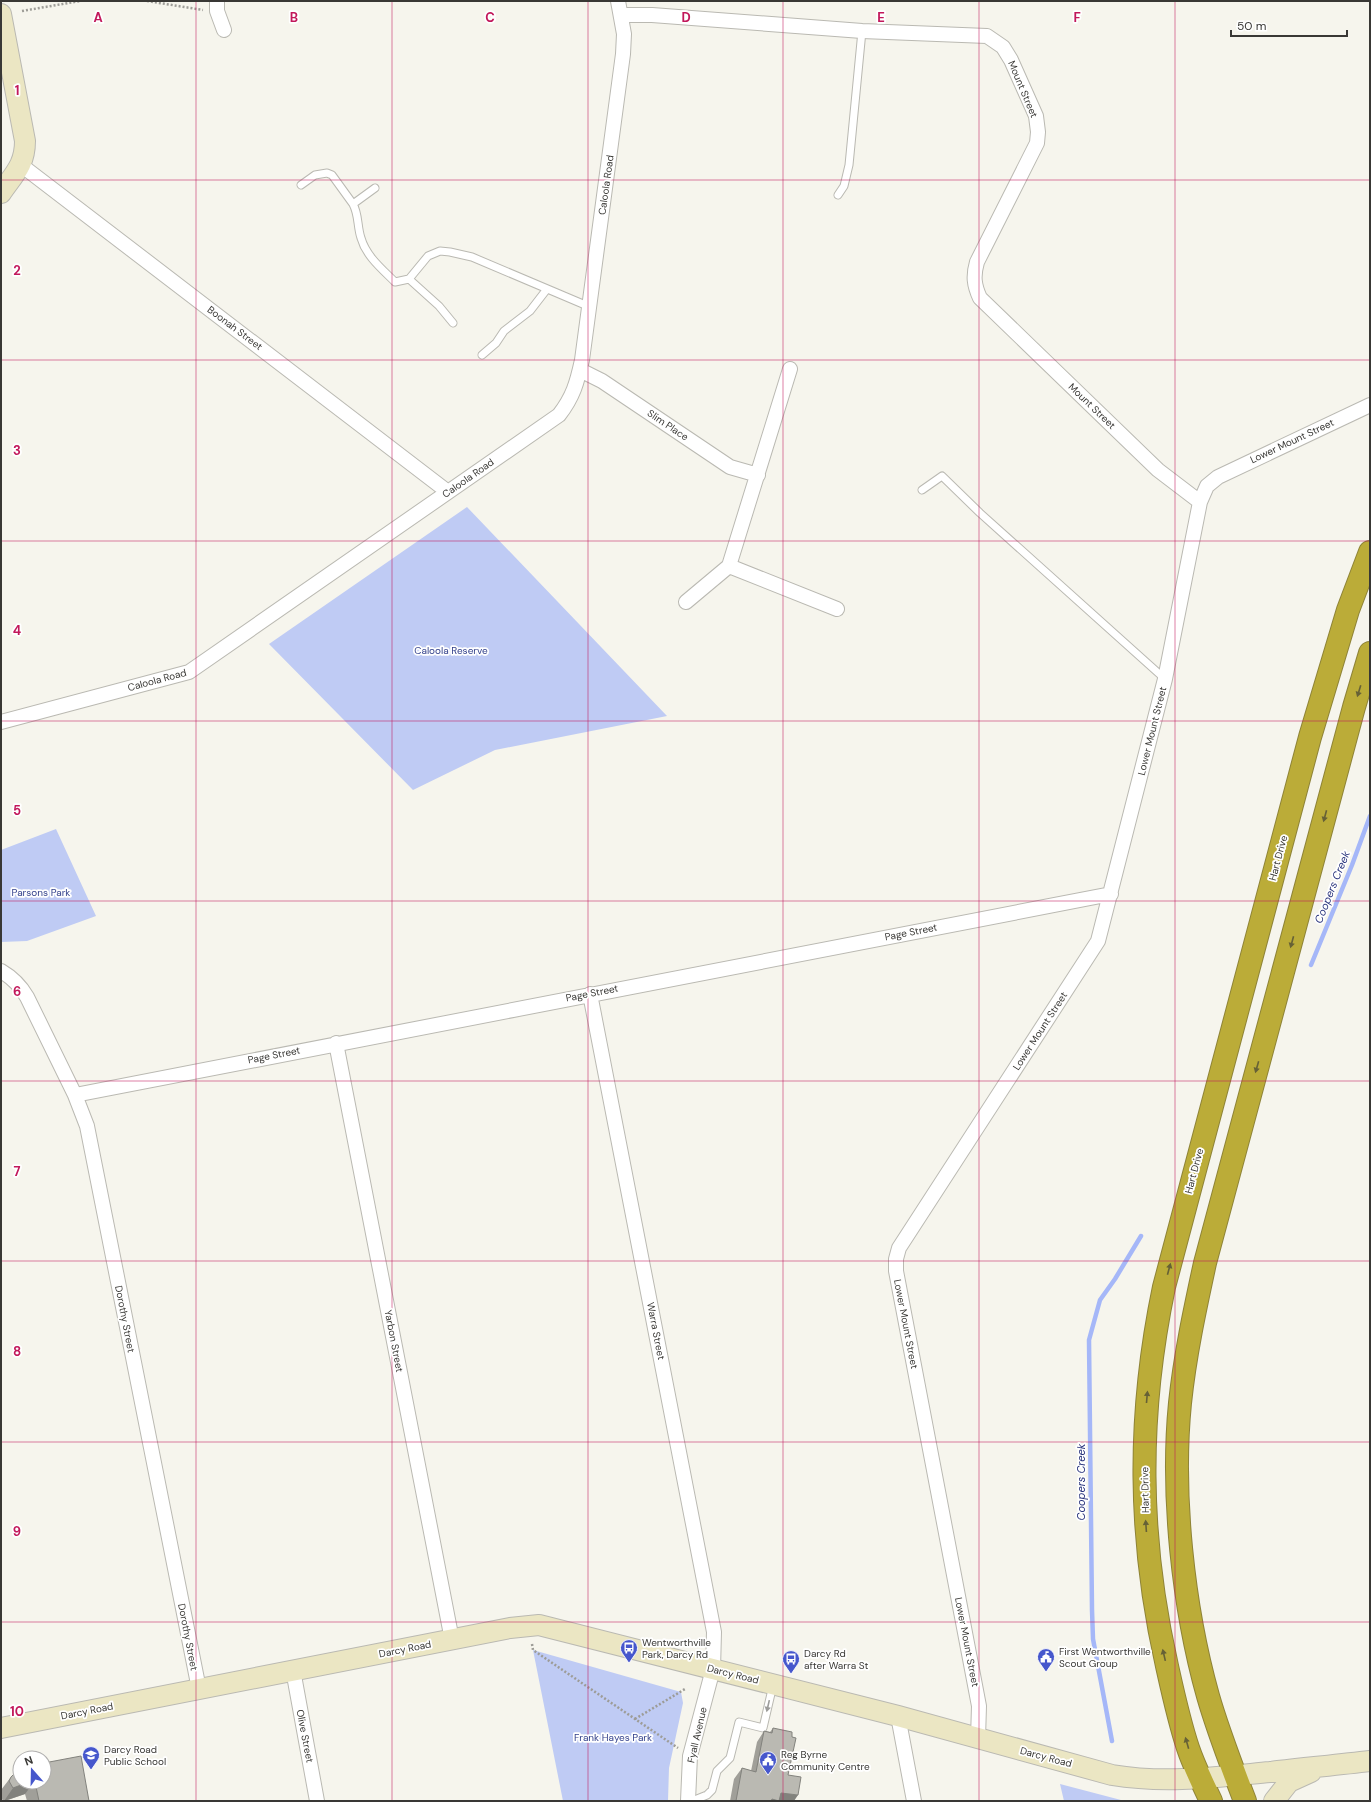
<svg xmlns="http://www.w3.org/2000/svg" width="1371" height="1802" font-family="'DM Sans',sans-serif">
  <rect width="100%" height="100%" fill="#f6f5ed"/>
  <path fill="#bfcbf4" d="M467,507L667,716L495,750L413,790L269,644Z
    M56,829L96,916L27,941L1,942V850Z
    M533,1650L681,1692L683,1703L669,1768L668,1801H563Z
    M1060,1784L1121,1800V1801H1064Z"/>
  <g fill="none" stroke-linecap="round" stroke-linejoin="round">
    <path stroke="#a5b7f8" stroke-width="4.5" d="M1311,965L1352,865L1370,816
      M1112,1741L1093,1639L1092,1610L1089,1340L1100,1300L1115,1279L1141,1236"/>
    <g stroke="#bab9b2" stroke-width="9">
      <path id="lane" d="M301,185L315,175L327,173L332,175L353,204
        M375,188L353,204C359,215 357,226 361,238C366,256 382,269 395,282L409,279
        M838,195L844,186L849,165L862,31
        M453,323L439,306L409,279L428,256L440,251L450,252L472,257L590,307
        M482,355L496,343L504,331L530,311L547,289
        M922,490L942,476L980,513L1165,679
        M692,1801L707,1795L712,1790L717,1771L730,1758L739,1722L763,1728L773,1685"/>
    </g>
    <g stroke="#bab9b2" stroke-width="16">
      <path id="street" d="M217,1V11L224,30
        M621,15H652L862,31L987,36L1003,47L1011,60L1036,116L1038,132L1037,143L977,262C973,276 974,285 980,298L1158,470L1200,502
        M21,165L448,492
        M580,370L602,381L730,467L758,475
        M729,566L837,609
        M686,602L729,566L790,369
        M1,722L189,672L559,415C573,397 577,383 582,360L623,54L624,34L618,1
        M1,971C13,978 20,985 27,997L75,1095L87,1126L199,1689
        M590,994L714,1632L713,1669L690,1756L688,1801
        M336,1043L452,1640
        M75,1095L1111,894
        M293,1670L317,1801
        M898,1716L914,1801
        M978,1738L979,1706L896,1271V1259L899,1248L1098,941L1165,679L1200,502L1207,486L1218,477L1370,405"/>
    </g>
    <g stroke="#bab9b2" stroke-width="22">
      <path id="secondary" d="M1,14L25,141C25,165 14,174 1,193
        M1,1728L510,1628L539,1625L898,1716L1112,1775C1166,1784 1217,1777 1270,1772C1303,1768 1337,1765 1370,1761
        M1274,1801L1289,1782L1311,1772"/>
    </g>
    <g stroke="#8e8337" stroke-width="24">
      <path id="highway" d="M1211,1801C1203,1784 1194,1766 1188,1748C1179,1721 1173,1693 1167,1666C1138,1538 1137,1416 1164,1287L1310,737L1348,610L1370,552
        M1245,1801C1232,1767 1218,1731 1208,1696C1183,1607 1171,1494 1180,1403C1185,1355 1195,1309 1205,1263L1354,707L1370,653"/>
    </g>
    <path stroke="#9d9c97" stroke-width="2.5" stroke-dasharray="2 2" stroke-linecap="butt" d="M147,1L203,10
      M22,11L80,1
      M532,1644L533,1650L678,1748
      M635,1719L685,1689"/>
    <use href="#lane" stroke="#fff" stroke-width="7"/>
    <use href="#street" stroke="#fff" stroke-width="14"/>
    <use href="#secondary" stroke="#ebe6c3" stroke-width="20"/>
    <use href="#highway" stroke="#bbac38" stroke-width="22"/>
  </g>
  <path fill="#a09f99" d="M773,1728L788,1775L794,1801H730L734,1779L742,1768L751,1771L757,1742L764,1731L770,1732Z
    M11,1777L20,1782H44L89,1801H27L25,1794L5,1801H3L1,1797V1790Z"/>
  <path fill="#82827d" d="M29,1782H34L25,1794L4,1801L13,1788Z
    M781,1793L798,1795L794,1801H770L772,1799Z"/>
  <path fill="#bab9b2" stroke="#82827d" d="M773,1728L792,1732V1737L796,1738L788,1775L801,1777L798,1795L781,1793L779,1801L772,1799L771,1801H736L742,1768L756,1772L764,1731L772,1733Z
    M81,1756L89,1801H39L35,1782H44V1763Z
    M20,1768V1782H29L13,1788L9,1781L11,1777Z"/>
  <defs><path id="oneway-solid" d="M-6-.8H1V-3.2L6.5 0L1 3.2V.8H-6Z"/></defs>
  <g fill="#666136">
    <use href="#oneway-solid" transform="translate(1359 691) rotate(107)"/>
    <use href="#oneway-solid" transform="translate(1325 816) rotate(105)"/>
    <use href="#oneway-solid" transform="translate(1292 942) rotate(105)"/>
    <use href="#oneway-solid" transform="translate(1257 1067) rotate(106)"/>
    <use href="#oneway-solid" transform="translate(1169 1269) rotate(-75)"/>
    <use href="#oneway-solid" transform="translate(1147 1397) rotate(-85)"/>
    <use href="#oneway-solid" transform="translate(1146 1526) rotate(-94)"/>
    <use href="#oneway-solid" transform="translate(1164 1655) rotate(-103)"/>
    <use href="#oneway-solid" transform="translate(1187 1743) rotate(-106)"/>
  </g>
  <use fill="#9c9c9a" href="#oneway-solid" transform="translate(768 1706) rotate(103)"/>
  <path fill="none" stroke="#c2185b" stroke-width="1" stroke-opacity="0.55" d="M196,1V1801M392,1V1801M588,1V1801M783,1V1801M979,1V1801M1175,1V1801M1,180H1370M1,360H1370M1,541H1370M1,721H1370M1,901H1370M1,1081H1370M1,1261H1370M1,1442H1370M1,1622H1370"/>
  <defs>
    <g id="bus-pin" transform="scale(0.9)"><path d="M0 17L-7.5 6A9.5 9.5 0 1 1 7.5 6Z" fill="#4657cc" stroke="#fff"/><path d="M-5-6H5V4H4V6H2V4H-2V6H-4V4H-5ZM-3.5-4V0h7V-4ZM-3.5 1.2v1.5H-2V1.2ZM2 1.2v1.5H3.5V1.2Z" fill="#fff"/></g>
    <g id="civic-pin" transform="scale(0.9)"><path d="M0 17L-7.5 6A9.5 9.5 0 1 1 7.5 6Z" fill="#4657cc" stroke="#fff"/><path d="M-.6-6.5H3V-4.5H.6V-3L4-1V1h2V6H-6V1h2V-1L-.6-3ZM-1.2 2.5V6h2.4V2.5Z" fill="#fff"/></g>
    <g id="school-pin" transform="scale(0.9)"><path d="M0 17L-7.5 6A9.5 9.5 0 1 1 7.5 6Z" fill="#4657cc" stroke="#fff"/><path d="M0-5L7-2L0 1L-7-2ZM-4 1L0 2.5L4 1V4Q0 6-4 4Z" fill="#fff"/></g>
  </defs>
  <g fill-rule="evenodd">
    <use href="#bus-pin" x="629" y="1648"/>
    <use href="#civic-pin" x="1046" y="1657"/>
    <use href="#bus-pin" x="791" y="1659"/>
    <use href="#school-pin" x="91" y="1755"/>
    <use href="#civic-pin" x="768" y="1760"/>
  </g>
  <g text-anchor="middle" dominant-baseline="central" stroke-width="3.5" stroke-linejoin="round" paint-order="stroke">
    <g font-size="10" fill="#393835" stroke="#fff">
      <text transform="translate(1023 89) rotate(67)">Mount Street</text>
      <text transform="translate(606 185) rotate(-82)">Caloola Road</text>
      <text transform="translate(235 328) rotate(37)">Boonah Street</text>
      <text transform="translate(1092 406) rotate(44)">Mount Street</text>
      <text transform="translate(668 425) rotate(34)">Slim Place</text>
      <text transform="translate(1292 441) rotate(-25)">Lower Mount Street</text>
      <text transform="translate(468 478) rotate(-35)">Caloola Road</text>
      <text transform="translate(157 680) rotate(-15)">Caloola Road</text>
      <text transform="translate(1152 731) rotate(-76)">Lower Mount Street</text>
      <text transform="translate(1278 858) rotate(-75)">Hart Drive</text>
      <text transform="translate(911 932) rotate(-11)">Page Street</text>
      <text transform="translate(592 993) rotate(-11)">Page Street</text>
      <text transform="translate(1040 1031) rotate(-57)">Lower Mount Street</text>
      <text transform="translate(274 1055) rotate(-11)">Page Street</text>
      <text transform="translate(1194 1171) rotate(-75)">Hart Drive</text>
      <text transform="translate(125 1319) rotate(79)">Dorothy Street</text>
      <text transform="translate(906 1324) rotate(79)">Lower Mount Street</text>
      <text transform="translate(656 1331) rotate(79)">Warra Street</text>
      <text transform="translate(394 1341) rotate(79)">Yarbon Street</text>
      <text transform="translate(1145 1490) rotate(-91)">Hart Drive</text>
      <text transform="translate(188 1637) rotate(79)">Dorothy Street</text>
      <text transform="translate(967 1642) rotate(79)">Lower Mount Street</text>
      <text transform="translate(405 1649) rotate(-11)">Darcy Road</text>
      <text transform="translate(733 1674) rotate(14)">Darcy Road</text>
      <text transform="translate(87 1711) rotate(-11)">Darcy Road</text>
      <text transform="translate(697 1735) rotate(-77)">Fyall Avenue</text>
      <text transform="translate(305 1736) rotate(79)">Olive Street</text>
      <text transform="translate(1046 1757) rotate(15)">Darcy Road</text>
    </g>
    <g font-size="10" fill="#33418b" stroke="#fff">
      <text x="451" y="650">Caloola Reserve</text>
      <text x="41" y="892">Parsons Park</text>
      <text x="613" y="1737">Frank Hayes Park</text>
    </g>
    <g font-size="10" fill="#393835" stroke="#fff" text-anchor="start">
      <text x="642" y="1642">Wentworthville<tspan x="642" dy="12">Park, Darcy Rd</tspan></text>
      <text x="1059" y="1651">First Wentworthville<tspan x="1059" dy="12">Scout Group</tspan></text>
      <text x="804" y="1653">Darcy Rd<tspan x="804" dy="12">after Warra St</tspan></text>
      <text x="104" y="1749">Darcy Road<tspan x="104" dy="12">Public School</tspan></text>
      <text x="781" y="1754">Reg Byrne<tspan x="781" dy="12">Community Centre</tspan></text>
    </g>
    <g font-size="11" font-style="italic" fill="#27327b" stroke="#fff">
      <text transform="translate(1332 887) rotate(-68)">Coopers Creek</text>
      <text transform="translate(1081 1482) rotate(-90)">Coopers Creek</text>
    </g>
  </g>
  <g font-size="13" text-anchor="middle" font-weight="bold" fill="#c2185b" stroke="#fff" stroke-width="3.5" stroke-linejoin="round" paint-order="stroke">
    <text x="98" y="22">A</text>
    <text x="294" y="22">B</text>
    <text x="490" y="22">C</text>
    <text x="686" y="22">D</text>
    <text x="881" y="22">E</text>
    <text x="1077" y="22">F</text>
    <text x="17" y="95">1</text>
    <text x="17" y="275">2</text>
    <text x="17" y="455">3</text>
    <text x="17" y="635">4</text>
    <text x="17" y="815">5</text>
    <text x="17" y="996">6</text>
    <text x="17" y="1176">7</text>
    <text x="17" y="1356">8</text>
    <text x="17" y="1536">9</text>
    <text x="17" y="1716">10</text>
  </g>
  <rect width="1371" height="1802" fill="none" stroke="#393835" stroke-width="4"/>
  <g transform="translate(32 1770) rotate(340)"><circle r="19" fill="#ffffff" stroke="#b0afae"/>
  <path d="M0-3L7 15L0 10L-7 15Z" fill="#4657cc"/>
  <text y="-6" font-size="11" font-weight="bold" text-anchor="middle" fill="#393835">N</text>
  </g>
  <path d="M1231 30v6h116v-6" fill="none" stroke="#393835" stroke-width="2"/>
  <text x="1237" y="30" font-size="12" fill="#393835" stroke="#ffffff" stroke-width="3" paint-order="stroke">50 m</text>
</svg>
